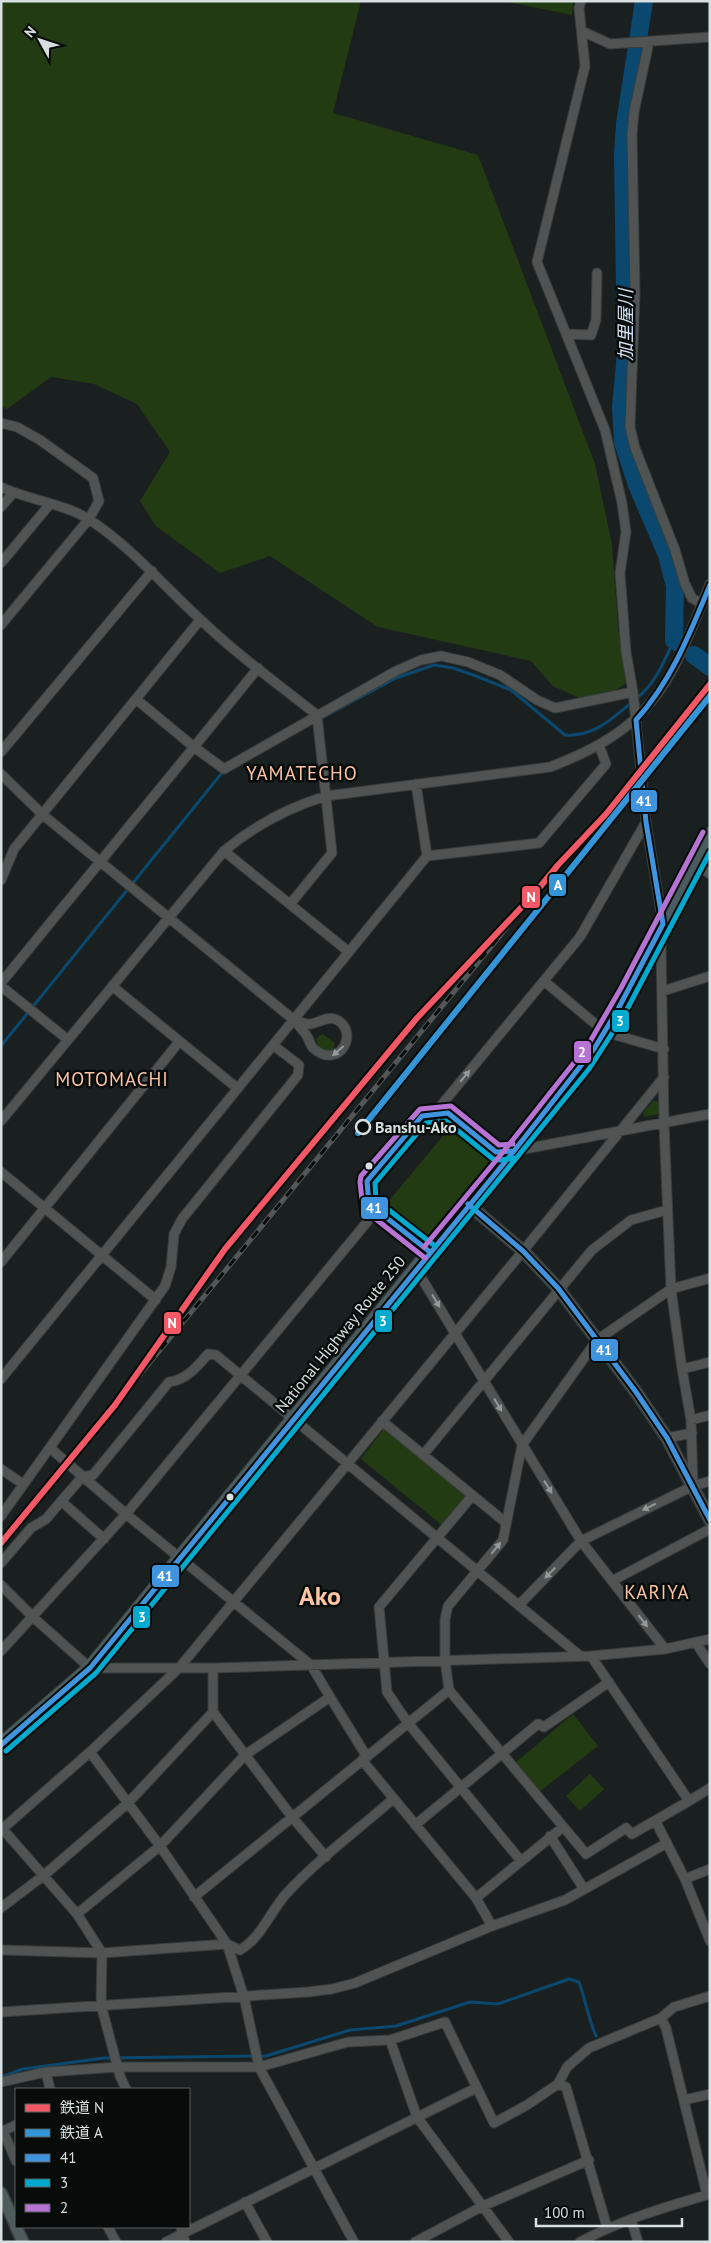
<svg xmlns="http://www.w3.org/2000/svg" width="711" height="2243" font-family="'PT Sans','Noto Sans JP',sans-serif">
  <rect width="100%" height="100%" fill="#1a2020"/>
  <path fill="#233b12" d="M1,1H361L333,113L478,155L595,464L612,545L618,627L627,683L610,693L584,700L553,686L531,661L378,627L270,556L220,573L156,526L140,501L170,452L137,404L94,384L51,377L7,409L1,406Z
    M503,1H573L572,15Z
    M322,1034L335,1043L332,1051L328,1052L318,1046L316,1039Z
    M653,1101H658L659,1114L644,1117V1112Z
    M452,1125L494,1160L429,1238L387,1203Z
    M383,1430H387L466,1494L467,1498L443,1526L361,1459Z
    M573,1714L598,1746L539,1792L515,1763Z
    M590,1774L604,1789L580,1811L566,1796Z"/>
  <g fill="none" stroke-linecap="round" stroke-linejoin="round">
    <path stroke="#0b4870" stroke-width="3" d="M636,699C655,684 664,662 674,640
      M320,719L396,678L434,665L453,668L476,676L511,690L565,735C593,737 611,720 631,703
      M1,1046L221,774L225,772
      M1,2077L23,2069L104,2058L266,2056L350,2030L396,2026L470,2002L498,2004L569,1979L579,1982C586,2001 588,2018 596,2036"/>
    <path stroke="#0b4870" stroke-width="18" d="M644,1L625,124L623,153L626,353L621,407L623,442L637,485L667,555L675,586L674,640L677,642
      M694,655L710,667"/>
    <g stroke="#373d3c" stroke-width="11">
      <path id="minor" d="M581,1L579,8L585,66L537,262L605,430L622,503L626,532L620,573L626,652L633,692L646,822L663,924L661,947L664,1124L671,1289L682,1369L691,1420L693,1486
        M582,31L610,44L710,37
        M649,42L634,112L632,135L635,293L630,427L635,448L675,550L685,584L692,598L702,604
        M567,334L591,335L596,320L597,273
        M1,423L17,427L40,440L93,478L99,501L89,519L1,625
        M1,487C28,500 66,504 90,520C131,547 164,586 200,619C236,654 278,684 317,715L332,853L291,903
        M1,507L13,493
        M1,563L50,504
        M137,700L194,747L258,668
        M1,752L152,571
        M1,774L43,815L294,1020C298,1025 305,1032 308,1038C310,1042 310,1045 313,1048C340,1072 361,1030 335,1019C326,1016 317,1024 309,1024C304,1024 298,1021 294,1020
        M416,784L427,856
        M224,851L349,952
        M695,864L710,874
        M1,880L14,849L200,620
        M544,981L605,1032L664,1049
        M1,983L194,747L224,769L396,671L421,660L441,656L468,662L500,675L537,700L555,708L633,692
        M1,986L67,1039
        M112,986L237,1088
        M663,991L710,976
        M434,1114L580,937L646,822
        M1,1121L224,851C255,825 287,808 326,796L550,767C656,727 670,682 710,584
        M514,1151L710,1114
        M1,1172L156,1300
        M1,1262L179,1042
        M416,1269L581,1541L665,1649
        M682,1369L710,1362
        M1,1379L427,856L539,843L606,764L599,745
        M691,1420L710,1415
        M382,1421L505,1522
        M667,1438L692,1433
        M50,1448L126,1514L311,1665L330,1697L245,1755L160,1846L77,1914
        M423,1455L592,1250L631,1220L667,1210
        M1,1469L23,1484
        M472,1496L379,1607L387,1692L408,1723L521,1861
        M61,1501L104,1539
        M1,1516L165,1286L171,1267L174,1234L182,1219L298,1075L299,1065L273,1045
        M1,1563L31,1528L46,1519L82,1477L93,1475L169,1382C186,1380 197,1367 208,1354L216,1355L579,1655
        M612,1581L710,1529
        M1,1585L34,1618L90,1668H213L591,1656L665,1649L710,1639
        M519,1605L581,1541L693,1486L710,1481
        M696,1643L710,1664
        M1,1651L126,1514L377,1210
        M591,1656L689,1801L710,1788
        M330,1697L367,1757
        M213,1712L292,1817L326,1857
        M90,1752L160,1846L227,1944L244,1997L259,2067L354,2242
        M362,1760L476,1898L492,1926
        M689,1801L632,1834L626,1828L586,1854L449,1690L445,1660V1619L448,1606L503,1540L522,1445L597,1340L671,1289L710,1278
        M656,1822L685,1879L710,1941
        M415,1825L538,1724L544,1727L609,1682
        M1,1827L77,1914L102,1953L101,2005L120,2076L126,2089
        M1,1830L90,1752L179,1668L523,1251L664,1077
        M550,1836L584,1889
        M685,1879L710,1869
        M194,1897L449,1690
        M476,1898L563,1827
        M1,1908L43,1876L128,1803L213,1712V1668
        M1,1950L102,1953L227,1944L240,1950C261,1938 270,1912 286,1894C318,1859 358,1830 393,1799
        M1,2012L308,1992L332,1989L355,1983L492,1926L565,1900L667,1843
        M661,2018L666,2028L707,2195
        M390,2040L417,2117L509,2242
        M46,2072L50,2089
        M1,2082L46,2072L118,2067H259L348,2042L390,2040L445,2022L494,2123L527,2105L558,2084L567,2067L589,2048L661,2018L674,2007L710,1996
        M558,2084L566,2087L607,2227
        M684,2100L710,2094
        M16,2125L3,2131L16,2161
        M245,2202L267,2242
        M631,2219L638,2242
        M108,2227L116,2242
        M181,2227L185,2242
        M166,2242L476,2088
        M415,2242L483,2206L589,2160
        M580,2242C621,2220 665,2207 710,2194"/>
    </g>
    <g stroke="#373d3c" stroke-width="14">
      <path id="major" d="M468,1204L523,1251L558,1288L636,1392L667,1438L710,1520
        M1,2193L16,2226
        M16,2227L23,2242"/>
    </g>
    <g stroke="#373d3c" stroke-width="16">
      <path id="highway" d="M1,1745L90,1668L583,1064L617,1011L710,835"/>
    </g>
    <use href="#minor" stroke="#4f5453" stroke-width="9"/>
    <use href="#major" stroke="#4f5c5e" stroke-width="11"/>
    <use href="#highway" stroke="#4a5c60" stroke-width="14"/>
    <g stroke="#545757" stroke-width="5">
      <path id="rail" d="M115,1405L535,893"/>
    </g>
    <use href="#rail" stroke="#070c0b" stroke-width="3" stroke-dasharray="9" stroke-linecap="butt"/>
    <g stroke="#070c0b" stroke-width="9">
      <path id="bus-1" d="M468,1204L523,1251L558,1288L636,1392L667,1438L710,1520
        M430,1252L369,1204L367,1181L422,1116L448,1113L496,1152L514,1151
        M1,1745L90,1668L514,1151L594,1049L617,1011L663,924L646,822L636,720C672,680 690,633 710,585"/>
    </g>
    <g stroke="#070c0b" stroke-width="9">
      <path id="bus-2" d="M435,1246L376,1200L375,1183L426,1123L446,1121L493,1159L500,1160L515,1158
        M6,1751L96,1673L589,1069L624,1015L710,852"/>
    </g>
    <g stroke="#070c0b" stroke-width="9">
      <path id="bus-3" d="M424,1247L508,1146L588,1045L621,988L703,832
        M425,1258L363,1209L360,1182L361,1176L420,1109L451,1106L499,1145L513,1144"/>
    </g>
    <use href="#bus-1" stroke="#4094de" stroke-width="5"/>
    <use href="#bus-2" stroke="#00a9ce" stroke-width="5"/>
    <use href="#bus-3" stroke="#b673d3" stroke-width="5"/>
    <g stroke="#070c0b" stroke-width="10">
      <path id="rail-1" d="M1,1543L115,1405L225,1249L417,1018L535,893L558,865L606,814L710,684"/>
    </g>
    <g stroke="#070c0b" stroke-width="10">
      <path id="rail-2" d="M358,1133L710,696"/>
    </g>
    <use href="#rail-1" stroke="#f35867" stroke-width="6"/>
    <use href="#rail-2" stroke="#3395d8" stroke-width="6"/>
  </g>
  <defs><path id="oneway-solid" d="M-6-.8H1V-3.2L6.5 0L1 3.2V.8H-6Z" transform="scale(1.25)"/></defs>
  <g fill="#949a99">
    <use href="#oneway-solid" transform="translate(338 1051) rotate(139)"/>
    <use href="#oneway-solid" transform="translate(465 1076) rotate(-50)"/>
    <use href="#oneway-solid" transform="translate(436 1301) rotate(59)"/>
    <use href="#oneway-solid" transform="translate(498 1405) rotate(59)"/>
    <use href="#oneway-solid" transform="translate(548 1487) rotate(58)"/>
    <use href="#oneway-solid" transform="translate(649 1507) rotate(154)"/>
    <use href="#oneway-solid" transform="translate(496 1548) rotate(-51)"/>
    <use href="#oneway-solid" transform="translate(550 1573) rotate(134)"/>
    <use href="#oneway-solid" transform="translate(643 1621) rotate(52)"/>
  </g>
  <circle fill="#070c0b" stroke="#d8e0df" stroke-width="2.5" cx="363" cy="1127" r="7"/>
  <g fill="#d8e0df" stroke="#070c0b" stroke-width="2">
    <circle cx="369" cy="1166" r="4.5"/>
    <circle cx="230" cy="1497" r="4.5"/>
  </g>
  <g text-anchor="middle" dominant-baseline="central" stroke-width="5" stroke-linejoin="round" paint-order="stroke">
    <g font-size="16" font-weight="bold" fill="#d8e0df" stroke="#070c0b" text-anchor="start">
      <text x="375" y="1127">Banshu-Ako</text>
    </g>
    <g font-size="16" fill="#d8e0df" stroke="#070c0b">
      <text transform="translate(340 1334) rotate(-51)">National Highway Route 250</text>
    </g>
    <g font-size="18" font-style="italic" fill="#d3e5f6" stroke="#070c0b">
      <text transform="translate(625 325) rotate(-90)">加里屋川</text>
    </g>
    <g font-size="19" letter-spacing="1" fill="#fec4a3" stroke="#070c0b">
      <text x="302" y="773">YAMATECHO</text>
      <text x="112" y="1079">MOTOMACHI</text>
      <text x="657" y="1592">KARIYA</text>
    </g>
    <g font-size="26" font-weight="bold" fill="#fec4a3" stroke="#070c0b">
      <text x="320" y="1595">Ako</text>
    </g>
  </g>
  <g stroke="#070c0b" stroke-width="2">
    <rect x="630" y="789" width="28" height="24" rx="5" fill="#4094de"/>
    <rect x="548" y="873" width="19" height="24" rx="5" fill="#3395d8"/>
    <rect x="521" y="885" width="20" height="24" rx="5" fill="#f35867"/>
    <rect x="611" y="1009" width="19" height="24" rx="5" fill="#00a9ce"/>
    <rect x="573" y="1040" width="19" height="24" rx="5" fill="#b673d3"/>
    <rect x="360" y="1196" width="29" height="24" rx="5" fill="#4094de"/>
    <rect x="374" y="1309" width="19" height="24" rx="5" fill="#00a9ce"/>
    <rect x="163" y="1311" width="19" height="24" rx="5" fill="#f35867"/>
    <rect x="590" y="1338" width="29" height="24" rx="5" fill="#4094de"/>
    <rect x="151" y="1564" width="29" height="24" rx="5" fill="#4094de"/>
    <rect x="132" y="1605" width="19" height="24" rx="5" fill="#00a9ce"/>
  </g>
  <g font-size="14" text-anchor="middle" font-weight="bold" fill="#fff">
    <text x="644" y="806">41</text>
    <text x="558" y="890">A</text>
    <text x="531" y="902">N</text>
    <text x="620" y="1026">3</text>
    <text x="582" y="1057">2</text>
    <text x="374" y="1213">41</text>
    <text x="383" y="1326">3</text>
    <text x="172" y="1328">N</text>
    <text x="604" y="1355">41</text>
    <text x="165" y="1581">41</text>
    <text x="142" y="1622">3</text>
  </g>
  <rect width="711" height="2243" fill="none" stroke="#d8e0df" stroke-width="5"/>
  <rect x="15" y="2088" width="175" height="140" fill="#070c0b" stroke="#5b6160"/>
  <rect x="25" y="2104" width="25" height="8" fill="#f35867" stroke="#5b6160"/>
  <text x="60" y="2113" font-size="15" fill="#d8e0df">鉄道 N</text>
  <rect x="25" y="2129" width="25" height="8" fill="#3395d8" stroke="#5b6160"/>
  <text x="60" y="2138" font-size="15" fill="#d8e0df">鉄道 A</text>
  <rect x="25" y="2154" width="25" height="8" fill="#4094de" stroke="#5b6160"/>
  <text x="60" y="2163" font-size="15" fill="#d8e0df">41</text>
  <rect x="25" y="2179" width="25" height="8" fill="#00a9ce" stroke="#5b6160"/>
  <text x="60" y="2188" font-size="15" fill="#d8e0df">3</text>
  <rect x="25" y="2204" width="25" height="8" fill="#b673d3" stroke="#5b6160"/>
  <text x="60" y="2213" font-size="15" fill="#d8e0df">2</text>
  <g transform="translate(40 40) rotate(310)" stroke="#070c0b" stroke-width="4" paint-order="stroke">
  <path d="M0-4L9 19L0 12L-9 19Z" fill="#d8e0df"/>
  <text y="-8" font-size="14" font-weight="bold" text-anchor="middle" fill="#d8e0df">N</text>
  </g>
  <path d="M536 2218v8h146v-8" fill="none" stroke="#d8e0df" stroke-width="2.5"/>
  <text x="544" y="2218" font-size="15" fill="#d8e0df" stroke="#070c0b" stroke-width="4" paint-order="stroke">100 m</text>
</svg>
